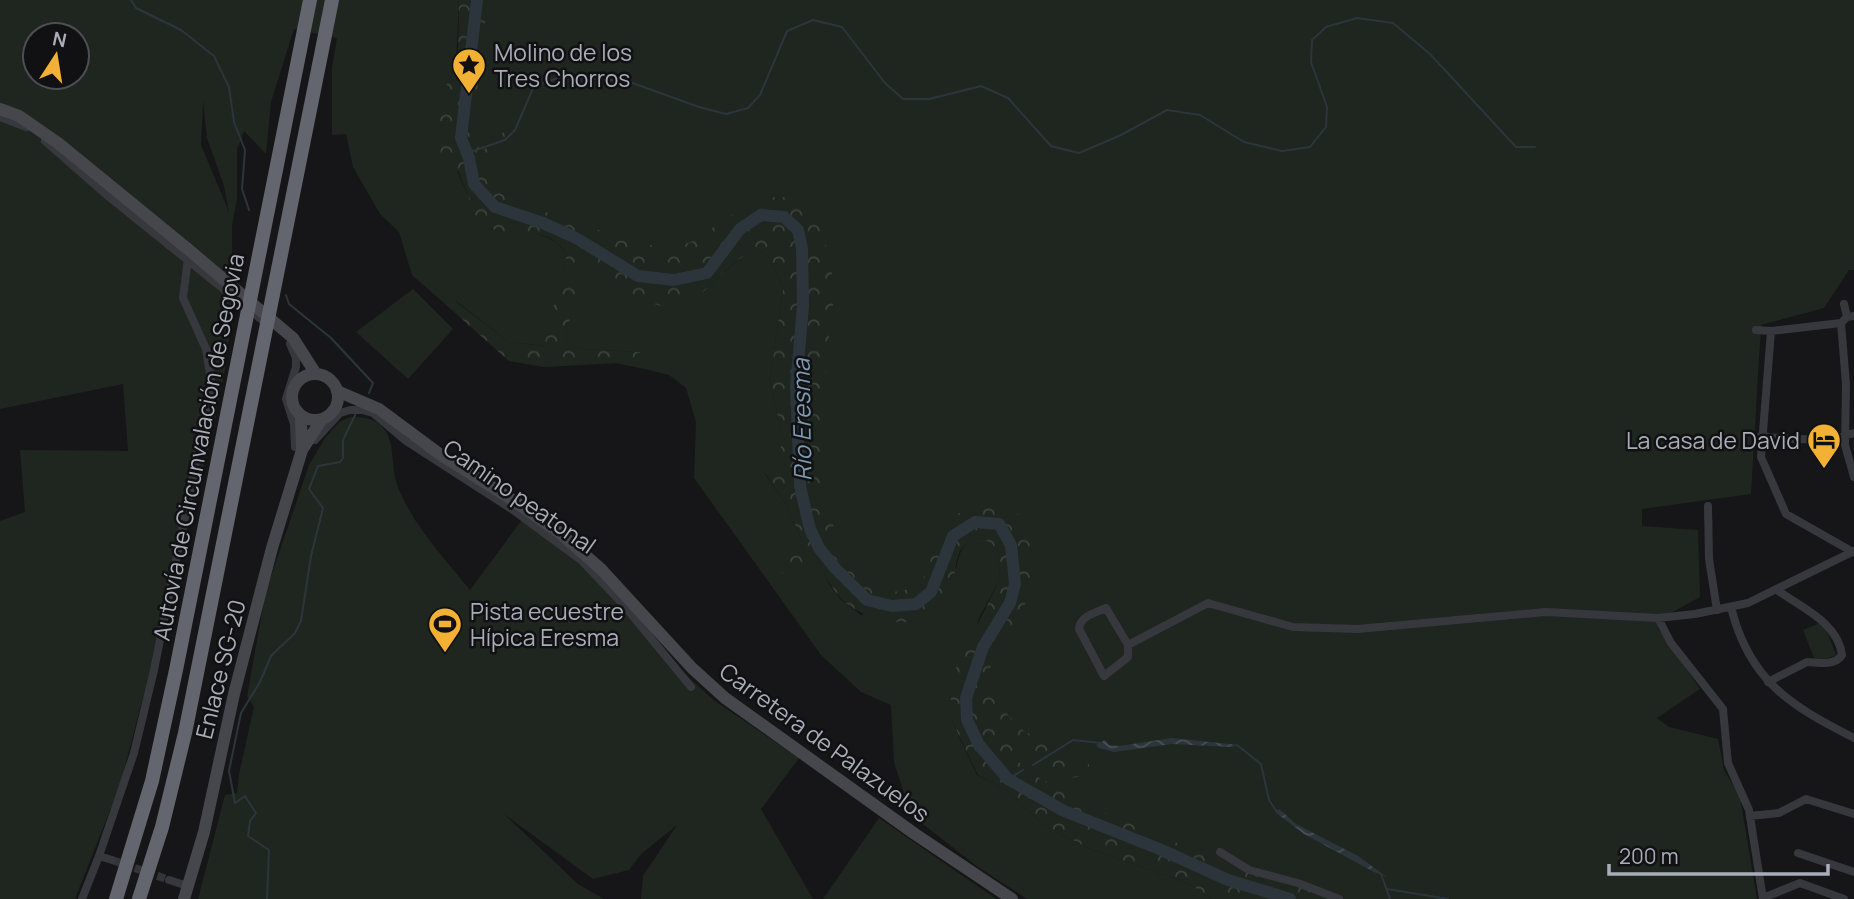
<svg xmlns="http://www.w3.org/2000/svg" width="1854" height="899" font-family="Manrope,sans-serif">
  <defs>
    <pattern id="forest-crowns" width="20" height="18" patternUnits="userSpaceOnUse" patternTransform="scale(1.75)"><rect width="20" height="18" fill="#1e261f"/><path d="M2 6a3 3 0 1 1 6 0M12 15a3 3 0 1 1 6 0" fill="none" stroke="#3c433d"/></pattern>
    <pattern id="water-waves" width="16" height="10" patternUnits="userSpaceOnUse" patternTransform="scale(1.75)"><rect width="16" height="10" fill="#2c353c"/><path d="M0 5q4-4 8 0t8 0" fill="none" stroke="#485056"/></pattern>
  </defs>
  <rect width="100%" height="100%" fill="#161618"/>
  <path fill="#1e261f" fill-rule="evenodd" d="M0,0H459L456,66L441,97L457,171L469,197L492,230C522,232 548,228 567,254L545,346L509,342L456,301L454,312L412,275L399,232L380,214L353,167L346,134L332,135V68L337,38L294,29L271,102L266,154L244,131L237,149V199L232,225V313L225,369L210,443L120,785L75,899H0V521L25,512L20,450L128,451L123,384L0,409ZM35,35H77V77H35ZM203,101L207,138L224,186L229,212L201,145Z
    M477,0H1854V270H1849L1824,308L1761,325L1751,494L1642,509V526L1698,530L1700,597L1669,614L1658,628L1700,689L1657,718L1669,727L1718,739L1724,770L1740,797L1757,899H1290L1064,811L967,720L1011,563L975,522L939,574L892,606L819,548L784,217L707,273L495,207L461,118Z
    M762,251L771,260L783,288L770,380L781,431V452L765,474L784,501L801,538L815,553L829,584L840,599L861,615L956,568C961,549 962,541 983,538L998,550L1000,579L979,618L951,719L977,775L1007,790L1042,824L1088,848L1190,884L1211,899H1027L978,867L911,815L894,762L891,705L861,692L821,655L694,478L696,422L686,388L669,375L640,368V352L564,348L580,264L632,295L707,288L745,253Z
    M413,289L453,329L408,379L356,332Z
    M350,417C363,417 376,418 384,429C396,444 390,469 398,487C412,524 445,559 470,590L521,521L581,560L657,647L712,699L799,758L761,809L813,899H641L643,876L677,825L641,854L629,870L593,879L504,814L578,884L604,899H198L225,795L237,793L239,774L254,707L247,696L266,591L309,465L325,438L339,422Z
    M1820,623L1825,626L1836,655L1816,663L1803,630Z
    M879,818L996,899H823Z"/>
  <path fill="url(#forest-crowns)" d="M459,0H489L482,41L474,126L480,151L489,147L516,119L522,123C518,143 503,155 485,163L493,182L513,201L616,236L669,250L693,241L756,198L785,197L807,208L823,234L835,287L826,362L819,478L841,552L872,585L898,592L921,585C926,572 941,527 949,520C968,503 994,504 1017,511L1032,546L1030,595L982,683L1018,727L1069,758L1064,769L1089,764V774C1058,787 1034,759 1007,751L1032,774L1102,812L1249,873L1301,887L1331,899H1211L1190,884L1088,848L1042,824L1007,790L978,775L951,719V678L1000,579L998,550L983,538C974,540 965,542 960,551C955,561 955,577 951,588C940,620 911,627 881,619C841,610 831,589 815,554L794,581L781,572L801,538L784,501L765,473L781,452V431L770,380L783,288L771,260L762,251C739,254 735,263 718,278C708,287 696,300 684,305C658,317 603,278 581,265L564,348L640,352V368L616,363L544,367L509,361L454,312L455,301L509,342L544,346L567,254C545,224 525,237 495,230C486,228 476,215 468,209L469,197L458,171C432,161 433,116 442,94C446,84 453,75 456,65C460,45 458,21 459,0Z"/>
  <path fill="url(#water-waves)" d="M1172,738L1238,745L1232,747L1172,744L1114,752L1099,748L1096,745L1105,740L1109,745L1119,746Z
    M1279,809L1296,824L1358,856L1387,877L1374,872L1304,834L1275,812Z"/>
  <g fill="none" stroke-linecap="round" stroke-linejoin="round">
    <path stroke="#2c353c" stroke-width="2" d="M131,0L136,8L181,30L214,56L229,87L234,122L245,150L242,189L249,210
      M467,153L505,140L515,130L534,86L561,77L627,81L699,107L726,114L748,108L760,95L787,31L813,20L842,27L885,83L903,99H929L981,86L1008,98L1051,146L1079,153L1119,136L1167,110L1200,115L1244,142L1282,151L1310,147L1326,127L1327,107L1311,62L1312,40L1326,27L1357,18L1393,23L1430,54L1516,147H1535
      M286,295L289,304L331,338L373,383L369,393
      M1237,745L1261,764L1269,800L1277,812
      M1033,765L1073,740L1101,743
      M1008,779L1023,770
      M1381,874L1390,899
      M1387,889L1448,899
      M267,899L269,850L248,836L250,821L256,813L245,796L235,803L229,771L241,713L260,682L271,656L295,633L301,621L311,556L323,508L309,489L318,466L340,462L343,458V440L356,413"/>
    <path stroke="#2c353c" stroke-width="12" d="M477,0L461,138L469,158L474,184L495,207L543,223L576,238L638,276L674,280L707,273L740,229L761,215L784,217L798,230L802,248L803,306L796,386L800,486L810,529L819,548L835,568L867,600L892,606L916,604L931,592L953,536L975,522L999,524L1011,545L1015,584L1010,603L983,647L966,698L967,720L979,745L1008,779L1064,811L1157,848L1228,880L1290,899"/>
    <path stroke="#333438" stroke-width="8" stroke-dasharray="8 4" stroke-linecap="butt" d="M112,860L169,880"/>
    <path stroke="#37383d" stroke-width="8" d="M0,117L26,127
      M45,141L109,197L267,324
      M1844,304L1847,317
      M1841,323L1846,384L1845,445L1854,477
      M1841,323L1847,317L1854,316
      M1756,330L1771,331L1841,323
      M1771,331L1761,457L1786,514L1853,552
      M290,344L296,358V367L286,399L294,424L295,447
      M1761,436C1791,440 1825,442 1854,433
      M315,440L340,413L350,410H362L373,413L406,441L513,510L581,560L622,603L691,687
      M1708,506L1709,559L1717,610
      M1731,607C1749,681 1791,706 1854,738
      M1658,618L1671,643L1723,709L1728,763L1749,810L1763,899
      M1128,645V657L1104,676L1079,629C1080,616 1095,613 1106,608L1128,645L1208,603L1293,627L1358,629L1546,612L1658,618L1695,614L1748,603L1854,551
      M1768,682L1807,662C1818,663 1835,666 1842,655C1838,622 1800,607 1777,590
      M1750,816L1779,813L1806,799L1854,814
      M1220,852L1249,870L1298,883L1339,899
      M1798,853L1854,872
      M99,856L134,753L154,670L210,392L211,381L206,349L183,298L189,250
      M169,880L188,886
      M1763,898L1800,883L1844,899
      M82,899L99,856L112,860"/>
    <path stroke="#45474d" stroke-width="12" d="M0,109L19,116L58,143L189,250L293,338L316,374
      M292 397a23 23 0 1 1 46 0a23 23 0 1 1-46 0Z
      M337,391L379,409L441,455L511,499L560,533L601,569L692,668L725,698L915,834L1012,899
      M302,450L322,419
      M184,899L204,832L234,694L272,548L302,450L301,416"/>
    <path stroke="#63666e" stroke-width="14" d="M116,899L152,781L176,670L310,0
      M139,899L162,827L185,733L332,0"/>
  </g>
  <defs>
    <g id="sight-pin" transform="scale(1.75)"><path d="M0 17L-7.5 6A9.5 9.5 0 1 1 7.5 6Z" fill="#f2b134" stroke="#111113"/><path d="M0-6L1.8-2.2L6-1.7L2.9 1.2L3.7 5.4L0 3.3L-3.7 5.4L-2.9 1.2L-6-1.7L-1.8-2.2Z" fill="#111"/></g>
    <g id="hotel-pin" transform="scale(1.75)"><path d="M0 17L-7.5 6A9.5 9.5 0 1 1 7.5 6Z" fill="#f2b134" stroke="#111113"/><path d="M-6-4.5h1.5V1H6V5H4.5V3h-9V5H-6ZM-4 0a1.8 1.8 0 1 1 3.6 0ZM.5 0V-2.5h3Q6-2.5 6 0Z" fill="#111"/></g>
    <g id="stadium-pin" transform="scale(1.75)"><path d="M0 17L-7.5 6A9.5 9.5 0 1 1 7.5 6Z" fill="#f2b134" stroke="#111113"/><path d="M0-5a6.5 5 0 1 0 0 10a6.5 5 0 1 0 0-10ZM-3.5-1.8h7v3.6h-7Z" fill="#111"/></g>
  </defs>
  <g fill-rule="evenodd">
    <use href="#sight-pin" x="469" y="65"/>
    <use href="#hotel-pin" x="1824" y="440"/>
    <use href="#stadium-pin" x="445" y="624"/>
  </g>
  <g text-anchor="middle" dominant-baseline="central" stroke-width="5" stroke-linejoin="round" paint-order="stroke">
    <g font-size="23" fill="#a8adb8" stroke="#111113" text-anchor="start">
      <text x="494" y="52">Molino de los<tspan x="494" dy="26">Tres Chorros</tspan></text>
      <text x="1800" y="440" text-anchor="end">La casa de David</text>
      <text x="470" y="611">Pista ecuestre<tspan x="470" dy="26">Hípica Eresma</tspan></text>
    </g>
    <g font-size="23" fill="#a8adb8" stroke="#111113">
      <text transform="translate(198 447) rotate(-79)">Autovía de Circunvalación de Segovia</text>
      <text transform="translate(520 496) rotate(35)">Camino peatonal</text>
      <text transform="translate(220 669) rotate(-76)">Enlace SG-20</text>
      <text transform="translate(825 742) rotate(36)">Carretera de Palazuelos</text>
    </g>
    <g font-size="24" font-style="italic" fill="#7f9bb3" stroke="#111113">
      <text transform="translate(801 420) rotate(-91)">Río Eresma</text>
    </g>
  </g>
  <g transform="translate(56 56) rotate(12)"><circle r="33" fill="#111113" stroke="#4d4f55" stroke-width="2"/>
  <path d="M0-5L12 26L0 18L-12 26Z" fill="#f2b134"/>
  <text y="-10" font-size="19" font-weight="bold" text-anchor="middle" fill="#a8adb8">N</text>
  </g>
  <path d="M1609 864v10h219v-10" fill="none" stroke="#a8adb8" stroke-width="3.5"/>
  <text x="1619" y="864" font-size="21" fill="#a8adb8" stroke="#111113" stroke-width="5" paint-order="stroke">200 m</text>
</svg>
